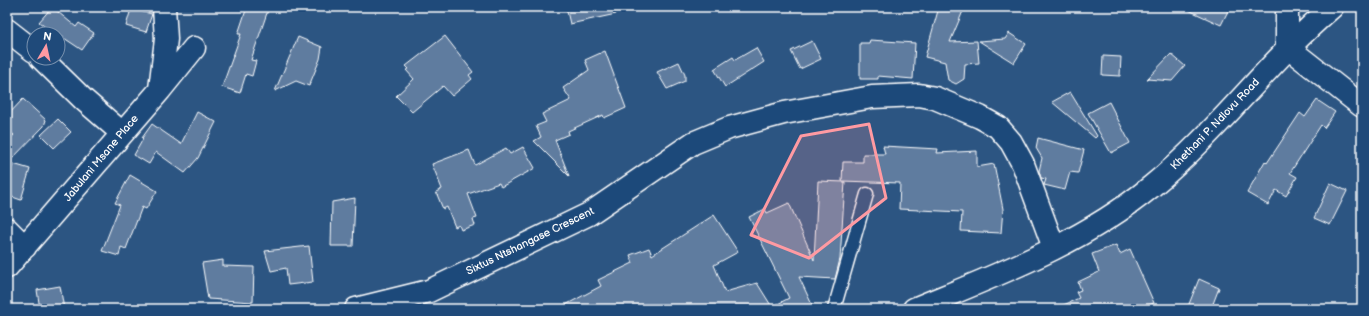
<svg xmlns="http://www.w3.org/2000/svg" width="1369" height="316" font-family="'Balsamiq Sans',sans-serif">
  <rect width="100%" height="100%" fill="#2c5582"/>
  <filter id="ink" filterUnits="userSpaceOnUse"><feTurbulence type="fractalNoise" baseFrequency=".025" numOctaves="2"/><feDisplacementMap in="SourceGraphic" scale="8" xChannelSelector="R" yChannelSelector="G"/><feConvolveMatrix kernelMatrix="1 2 1 2 8 2 1 2 1" color-interpolation-filters="sRGB"/></filter>
  <g filter="url(#ink)">
    <path fill="#5e7c9f" stroke="#fff" d="M52,7L76,27L79,23L94,33L82,50L58,34H54L39,22Z
      M247,7H269L251,60L256,61L252,76L246,74L240,93L222,87L241,34H238Z
      M566,7H615L616,14L570,24Z
      M939,7H954L963,11L950,42L977,41L979,63L965,64L964,79L956,84L948,80L945,62L925,57Z
      M1182,7H1230L1221,25Z
      M131,9L152,14L146,32L126,26Z
      M1009,33L1026,44L1014,63L979,41L1005,39Z
      M445,36L473,72L469,75L472,79L452,96L443,86L412,112L396,96L414,79L406,70L409,69L406,66Z
      M298,37L322,47L320,59L309,86L296,81L275,91Z
      M870,40L915,43L913,79L878,76V79H860V43H869Z
      M812,41L821,59L800,69L791,51Z
      M756,48L764,62L725,87L714,69L733,57L735,60Z
      M605,51L626,108L604,118L603,115L568,131L569,134L555,140L569,176L534,141L541,137L536,126L546,122L542,114L571,100L563,88L589,70L585,60Z
      M1171,54L1185,66L1172,81L1147,79Z
      M1103,56L1121,57L1120,76L1102,75Z
      M679,62L685,75V81L667,89L657,72Z
      M1070,92L1097,136L1095,138L1052,102Z
      M23,99L46,120L44,126L7,164V142L14,135L7,129V116Z
      M1317,100L1335,112L1324,128L1321,125L1290,173L1297,177L1286,196L1276,190L1268,205L1247,193L1265,161L1267,163L1300,113L1305,117Z
      M1109,102L1130,143L1111,153L1088,113Z
      M197,112L216,122L198,158L185,173L156,152L149,164L134,155L143,139L142,138L152,124L181,144Z
      M58,119L71,132L54,148L41,135Z
      M1038,138L1084,150L1078,173L1070,172L1065,190L1044,185L1046,179L1041,178L1039,171L1042,158L1036,148Z
      M883,146L938,149L937,153L977,151V167L994,164L1003,209L1001,233L961,231L962,212L899,209L900,183L842,181L843,162H863V154H885Z
      M523,147L535,168L501,187L499,183L468,194L477,218L473,219L475,225L461,230L459,225L455,227L447,207L443,209L436,192L442,189L432,164L469,150L475,165L506,148L510,154Z
      M13,164L30,169L21,200L7,195V183Z
      M130,175L157,191L146,209L142,207L126,249L121,247L119,256L102,251L120,205L115,203Z
      M818,181L845,182L840,259L835,279L799,277L814,309H558L601,286L598,280L633,263L630,255L649,248L652,255L714,215L738,252L714,265L725,292L757,283L772,307L789,298L749,217L765,209L767,213L789,203L814,260Z
      M1330,183L1347,191L1330,225L1314,218Z
      M355,198L353,246H331L332,202Z
      M1116,245L1120,254L1130,249L1154,303L1139,309H1055L1079,298L1076,292L1081,290L1078,282L1099,272L1092,254Z
      M309,246L313,282L288,285L286,268L271,271L265,251Z
      M223,260V266L254,267L253,302L208,299L202,263Z
      M1199,279L1219,288L1211,309H1187Z
      M60,286L64,309H40L37,290Z"/>
    <g fill="none" stroke-linecap="round" stroke-linejoin="round">
      <g stroke="#fff" stroke-width="15">
        <path id="lane" d="M834,309L867,194"/>
      </g>
      <g stroke="#fff" stroke-width="25">
        <path id="street" d="M1287,7V47L1362,106
          M7,30L34,51
          M41,58L84,100L122,133
          M160,89L166,39L164,7
          M7,229L25,247
          M7,267L160,90L194,48
          M356,309L429,291L589,214L693,143L729,128L784,113L872,97L919,95L935,98L980,117L998,127L1011,142L1023,164L1054,248"/>
      </g>
      <g stroke="#fff" stroke-width="25">
        <path id="secondary" d="M914,309C996,275 1082,244 1152,186C1218,132 1268,62 1332,7"/>
      </g>
      <use href="#lane" stroke="#1f4a7a" stroke-width="12"/>
      <use href="#street" stroke="#1f4a7a" stroke-width="22"/>
      <use href="#secondary" stroke="#1f4a7a" stroke-width="22"/>
    </g>
  </g>
  <path fill="#ff9aa2" fill-opacity="0.2" stroke="#ff9aa2" stroke-width="3" stroke-linejoin="round" d="M869,124L886,198L809,258L751,235L801,136Z"/>
  <g text-anchor="middle" dominant-baseline="central" stroke-width="4" stroke-linejoin="round" paint-order="stroke">
    <g font-size="11" fill="#fff" stroke="#1f4a7a">
      <text transform="translate(1215 124) rotate(-46)">Khethani P. Ndlovu Road</text>
      <text transform="translate(101 158) rotate(-50)">Jabulani Msane Place</text>
      <text transform="translate(530 241) rotate(-26)">Sixtus Ntshangase Crescent</text>
    </g>
  </g>
  <rect width="1369" height="316" fill="none" stroke="#1f4a7a" stroke-width="24"/>
  <rect x="12" y="12" width="1345" height="292" fill="none" stroke="#fff" stroke-width="1.5" filter="url(#ink)"/>
  <g transform="translate(46 46) rotate(9)"><circle r="19" fill="#1f4a7a" stroke="#7992af"/>
  <path d="M0-3L7 15L0 10L-7 15Z" fill="#ff9aa2"/>
  <text y="-6" font-size="11" font-weight="bold" text-anchor="middle" fill="#ffffff">N</text>
  </g>
</svg>
